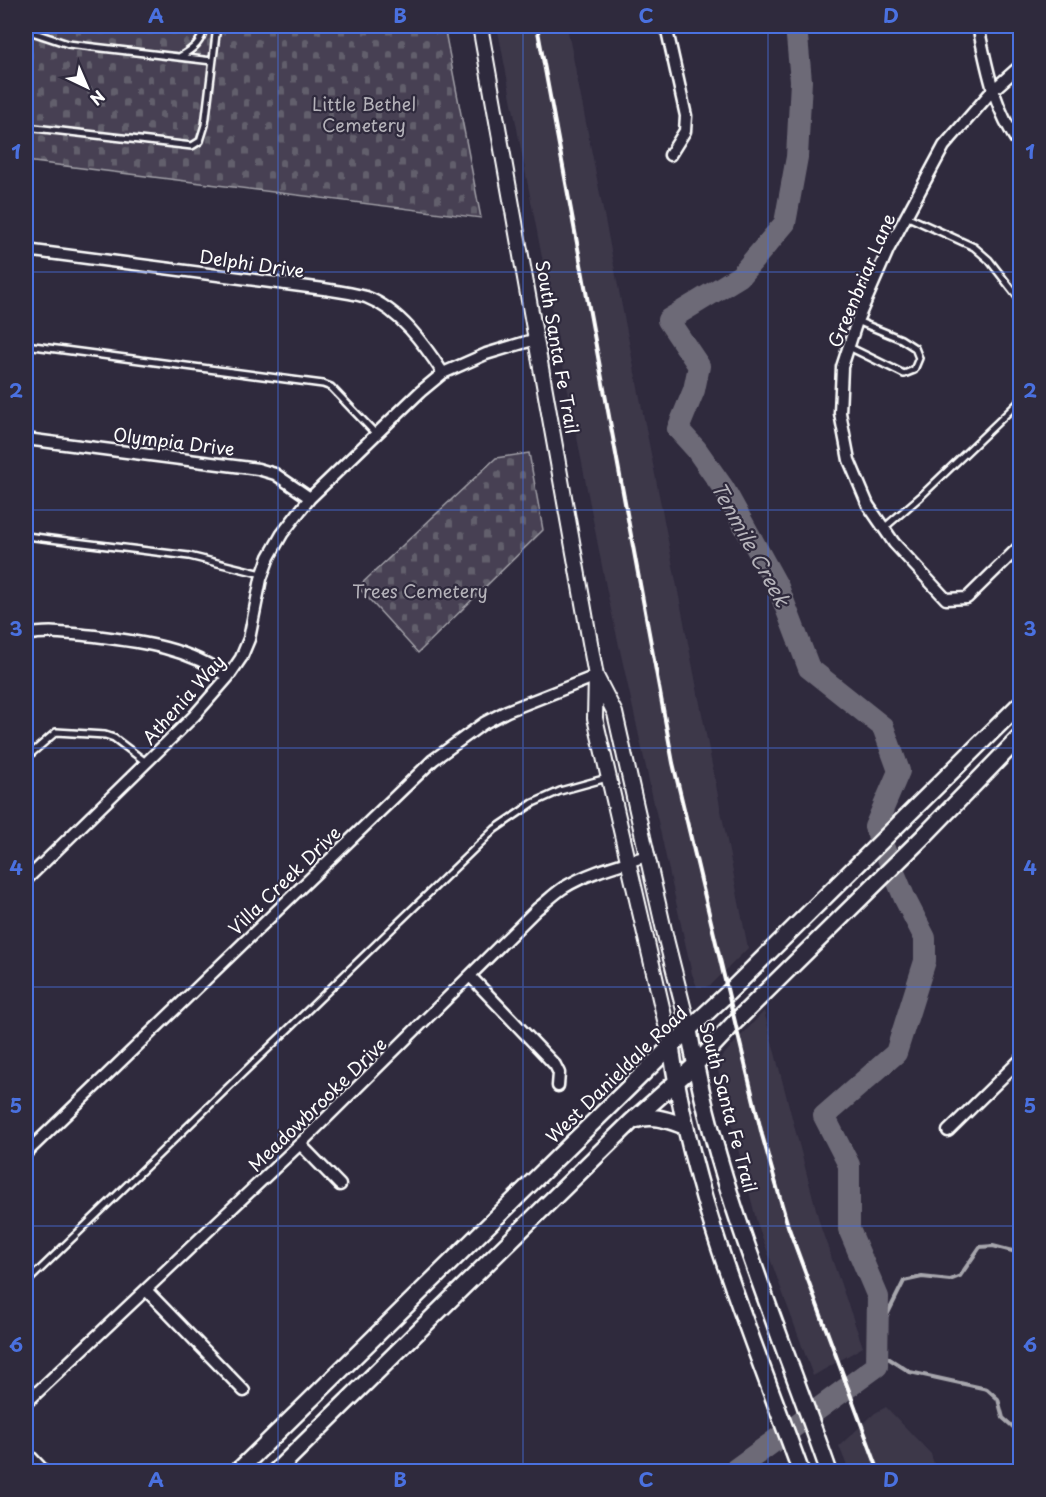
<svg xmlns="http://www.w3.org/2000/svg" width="1046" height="1497" font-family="'Playpen Sans',sans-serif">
  <defs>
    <pattern id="cemetery-stones" width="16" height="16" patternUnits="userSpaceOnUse" patternTransform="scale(1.5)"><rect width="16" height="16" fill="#464152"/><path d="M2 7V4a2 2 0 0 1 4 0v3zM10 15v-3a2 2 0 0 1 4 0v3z" fill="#625e6c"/></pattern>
  </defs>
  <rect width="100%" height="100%" fill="#2f2a3d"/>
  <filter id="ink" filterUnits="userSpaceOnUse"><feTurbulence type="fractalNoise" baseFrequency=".0167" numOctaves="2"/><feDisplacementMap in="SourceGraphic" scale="12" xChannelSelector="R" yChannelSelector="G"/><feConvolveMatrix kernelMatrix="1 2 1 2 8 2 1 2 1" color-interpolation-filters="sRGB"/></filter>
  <g filter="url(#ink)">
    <path fill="#3c3749" d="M497,26H567L748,948L711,985L705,987H697L692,974L607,592Z
      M764,1011L821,1228L863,1347L813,1376L757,1223L716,1063Z
      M886,1407L931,1454L936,1471H849L839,1446L875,1413Z"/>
    <path fill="url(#cemetery-stones)" stroke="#a2a0a8" stroke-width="1.5" d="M26,26H444L481,218L26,161Z
      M529,453L543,530L418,653L358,587L496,458Z"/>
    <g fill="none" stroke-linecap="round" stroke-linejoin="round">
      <path stroke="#a7a6ad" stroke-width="4" d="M877,1335L904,1281L922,1277L950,1280L960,1276L980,1247L993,1246L1020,1253
        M877,1351L910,1372L987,1389L998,1399L1003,1418L1020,1433"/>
      <path stroke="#6d6a77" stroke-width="22" d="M732,1472L877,1366L878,1297L849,1229V1165L824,1116L896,1053L925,961V938L905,899L875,827L899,771L883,727L809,668L778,587L724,489L696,449L678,429L694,390L699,366L668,320L740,276L785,223L797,157L801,81L796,26"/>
      <g stroke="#fff" stroke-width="10">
        <path id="service" d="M26,30L68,44L212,61
          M181,56C195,48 201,42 205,26
          M26,127L192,146L200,141L205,125L217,26
          M906,216L974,247L989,260L1020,300
          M26,345L323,384L331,387L376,434
          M849,347L904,374L914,370L919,358L915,348L901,339L857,321
          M884,528L920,497L1020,401
          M26,536L189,556L262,574
          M26,758L56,732L105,735L114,738L147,763
          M26,1283L495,829L533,803L560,791L607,778"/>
      </g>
      <g stroke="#fff" stroke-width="15">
        <path id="minor" d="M666,26L686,116L685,131L670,155
          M978,26C988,72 993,106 1020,146
          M1020,66L992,91L944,146L888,250L857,321L842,367L840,413L849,460L868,505L894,543L946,599L967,598L1020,546
          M26,250L324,289C338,291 353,293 366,297C400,310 424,344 443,373
          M26,439L258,469L275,474L310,498
          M26,635C49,630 72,634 95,636C143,642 189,648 228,677
          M26,880L194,716L228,677L241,658L249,639L261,579L269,557L282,534L310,498L420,392L443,373L486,354L536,339
          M471,977L555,1065L559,1073L558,1086
          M948,1131L1020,1060
          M300,1144L340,1185
          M26,1153L433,760L484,723L507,711L596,676
          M146,1290L244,1391
          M26,1403L300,1144L537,909C546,902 554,894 563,888C589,872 618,865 647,856
          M26,1452L45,1472"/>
      </g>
      <g stroke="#fff" stroke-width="18">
        <path id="tertiary" d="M480,26L596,676L595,718L671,1046
          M597,678L615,713L666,939L689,1030"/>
      </g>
      <g stroke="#fff" stroke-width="20">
        <path id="secondary" d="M689,1030C715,1183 778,1326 829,1472
          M671,1046C691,1195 750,1332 801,1472
          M635,1120C653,1114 667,1120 684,1126
          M237,1472L671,1046L728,993L1020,704
          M275,1472L632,1121L695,1065L736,1021L925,835L1020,737"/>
      </g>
      <use href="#service" stroke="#2f2a3d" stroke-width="5"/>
      <use href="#minor" stroke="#2f2a3d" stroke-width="10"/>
      <use href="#tertiary" stroke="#2f2a3d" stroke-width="14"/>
      <use href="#secondary" stroke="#2f2a3d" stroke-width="15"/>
      <path stroke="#fff" stroke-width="4" d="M537,26L673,763L762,1135L788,1226L879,1472"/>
    </g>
  </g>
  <path fill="none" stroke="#4a71e0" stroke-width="1.5" stroke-opacity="0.55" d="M278,26V1472M523,26V1472M768,26V1472M26,272H1020M26,510H1020M26,748H1020M26,987H1020M26,1226H1020"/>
  <g text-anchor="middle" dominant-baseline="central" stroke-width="4.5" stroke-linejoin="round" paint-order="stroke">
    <g font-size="18" fill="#b5b3ba" stroke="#2f2a3d">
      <text x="364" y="103">Little Bethel<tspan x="364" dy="21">Cemetery</tspan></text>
      <text x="420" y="590">Trees Cemetery</text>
    </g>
    <g font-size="18" fill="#fff" stroke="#2f2a3d">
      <text transform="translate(252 263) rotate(8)">Delphi Drive</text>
      <text transform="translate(861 280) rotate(-67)">Greenbriar Lane</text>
      <text transform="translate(558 347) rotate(80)">South Santa Fe Trail</text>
      <text transform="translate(174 441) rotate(7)">Olympia Drive</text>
      <text transform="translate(183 699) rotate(-48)">Athenia Way</text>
      <text transform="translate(284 880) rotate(-44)">Villa Creek Drive</text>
      <text transform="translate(616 1074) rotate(-44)">West Danieldale Road</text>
      <text transform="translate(317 1104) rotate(-44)">Meadowbrooke Drive</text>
      <text transform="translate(729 1107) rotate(75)">South Santa Fe Trail</text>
    </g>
    <g font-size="20" font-style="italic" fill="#b6b4bb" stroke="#2f2a3d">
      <text transform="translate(751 544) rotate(61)">Tenmile Creek</text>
    </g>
  </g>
  <rect width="1046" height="1497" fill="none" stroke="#2f2a3d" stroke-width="66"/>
  <g transform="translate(87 87) rotate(136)" stroke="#2f2a3d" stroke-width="4.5" paint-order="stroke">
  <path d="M0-4.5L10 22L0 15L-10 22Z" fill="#ffffff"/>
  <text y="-9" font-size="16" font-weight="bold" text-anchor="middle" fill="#ffffff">N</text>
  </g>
  <rect x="33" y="33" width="980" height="1431" fill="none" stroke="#4a71e0" stroke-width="2"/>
  <g font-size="20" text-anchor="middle" font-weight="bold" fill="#4a71e0">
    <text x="156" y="23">A</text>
    <text x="400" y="23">B</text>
    <text x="646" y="23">C</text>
    <text x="891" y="23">D</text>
    <text x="16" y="159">1</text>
    <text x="1030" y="159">1</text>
    <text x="16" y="398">2</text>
    <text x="1030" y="398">2</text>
    <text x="16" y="636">3</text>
    <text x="1030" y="636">3</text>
    <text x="16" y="875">4</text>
    <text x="1030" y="875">4</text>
    <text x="16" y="1113">5</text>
    <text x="1030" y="1113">5</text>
    <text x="16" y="1352">6</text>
    <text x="1030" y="1352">6</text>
    <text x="156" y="1487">A</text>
    <text x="400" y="1487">B</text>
    <text x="646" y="1487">C</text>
    <text x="891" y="1487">D</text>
  </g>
</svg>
